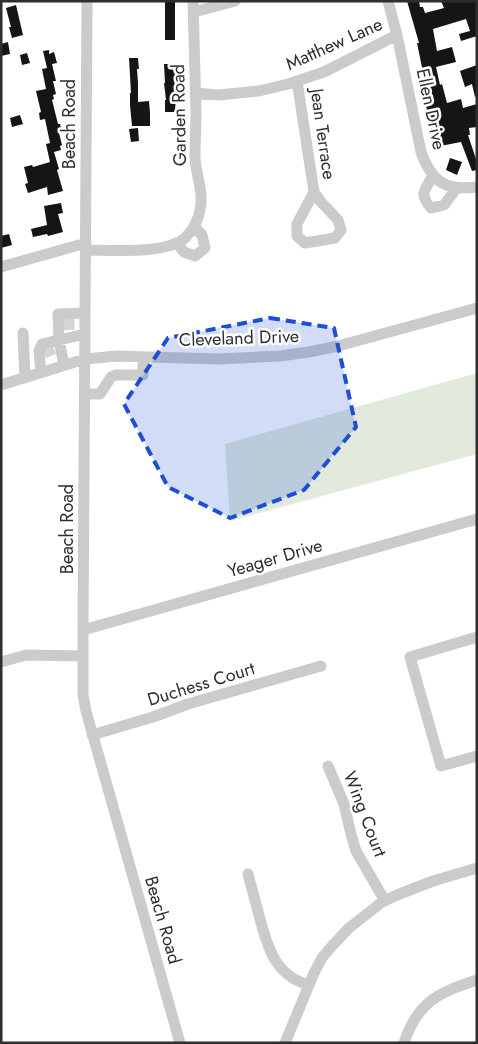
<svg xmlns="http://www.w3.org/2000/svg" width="478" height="1044" font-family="Jost,sans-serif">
  <rect width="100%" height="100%" fill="#fff"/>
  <path fill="#e2eadd" d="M477,373V454L230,521L225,444Z"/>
  <path fill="#151515" d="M165,1H175V40H165Z
    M407,1H419L420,7H423L425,13L444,8L441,1H477V36L461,41L459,34L470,31L466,19L433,29L437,51L452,47L456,62L436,67L440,85L442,84L447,103L461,99L463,108L477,104V127L469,128L470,135H468L476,159L477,158V170L472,171L461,142L435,147L421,82H425L417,43H419Z
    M16,5L23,35L12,38L9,27H11L6,8Z
    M8,42L10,54L1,56V44Z
    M49,50V54L54,52L57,63L52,64L56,81H53L56,94L53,95L54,99L52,100L58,124H60L62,132L59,133L62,145L60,146L61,150L54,152L59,169L57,170L63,191L48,195L47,187L28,193L25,184L28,183L24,167L32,165L33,167L50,162L46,144L50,143L45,119L40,120L39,113L41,112L36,91L46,89L42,69L47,68L43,51Z
    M27,53L30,63L22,65L20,55Z
    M129,58H138L139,69H137L138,83V102L149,101L150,113V126H132L130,105V93H131Z
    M164,64H175V76H174L176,95L175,112H165V100H166L164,83H165Z
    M477,65V96L475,97L472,84L465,87L460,71Z
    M20,115L23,124L12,127L10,118Z
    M138,128L139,141L131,142L129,129Z
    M450,158L462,162L457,175L446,170Z
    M61,203L63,213L58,214L63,232L48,236L47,234L33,237L31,229L47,225L44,206Z
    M9,234L12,245L1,248V236Z"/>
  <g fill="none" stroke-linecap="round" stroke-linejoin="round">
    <path stroke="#d5d5d5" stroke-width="11" stroke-dasharray="11 5.5" stroke-linecap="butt" d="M69,319V330
      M44,353L54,349"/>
    <path stroke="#cbcbcb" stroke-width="11" d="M87,1L83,630V695L86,711L180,1043
      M388,1L397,35L421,152C432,182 445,191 477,187
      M194,12L235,1
      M297,81L314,192L297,224V236L305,243L335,238L341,230L338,220L321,202L314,192
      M195,93L219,95L259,91L288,84L324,72L397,35
      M433,176C424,191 419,194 431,208L444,205L457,188
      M177,243L184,252L195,256L205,248L202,235L194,226
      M86,250C111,250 167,255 186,237C193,230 198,220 200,210C204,191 196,176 195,158C195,142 196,127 196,112C195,75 194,38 193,1
      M1,267L86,243
      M85,313L58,314L59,340L85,334
      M23,333L25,377
      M41,372L39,351L42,344L59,340L64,365
      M1,385L85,359L117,356L218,359L280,356L309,352L338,346L477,308
      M85,394H100L111,377L116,375H143V357
      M83,630L477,519
      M477,637L410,657L441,766L477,756
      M1,662L26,655L83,656
      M92,735L153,717L188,704L321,666
      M328,766L344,804L351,834L356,851L385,901
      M248,874C252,889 256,904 260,919C268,949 276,976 309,985
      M285,1043L314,973L322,958L332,946L349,928L382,902L397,895L433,881L477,868
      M404,1043C417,1003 438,992 477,980"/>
  </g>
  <path fill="#1d4ed8" fill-opacity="0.2" stroke="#1d4ed8" stroke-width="4" stroke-dasharray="10 6" stroke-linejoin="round" d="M270,318L334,328L356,427L304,490L230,518L168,487L124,404L168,338Z"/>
  <g text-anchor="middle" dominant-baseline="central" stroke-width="5" stroke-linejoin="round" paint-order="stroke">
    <g font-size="18" fill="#2e2e2e" stroke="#fff">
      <text transform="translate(334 44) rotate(-24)">Matthew Lane</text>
      <text transform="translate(431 109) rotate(78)">Ellen Drive</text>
      <text transform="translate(179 115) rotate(-91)">Garden Road</text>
      <text transform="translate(69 124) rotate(-90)">Beach Road</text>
      <text transform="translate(323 134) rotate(82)">Jean Terrace</text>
      <text transform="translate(239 338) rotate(-2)">Cleveland Drive</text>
      <text transform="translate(67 529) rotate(-90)">Beach Road</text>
      <text transform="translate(275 558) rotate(-16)">Yeager Drive</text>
      <text transform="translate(201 684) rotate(-17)">Duchess Court</text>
      <text transform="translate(365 814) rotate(69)">Wing Court</text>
      <text transform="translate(163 920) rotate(74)">Beach Road</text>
    </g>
  </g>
  <rect width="478" height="1044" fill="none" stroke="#2e2e2e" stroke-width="5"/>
</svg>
